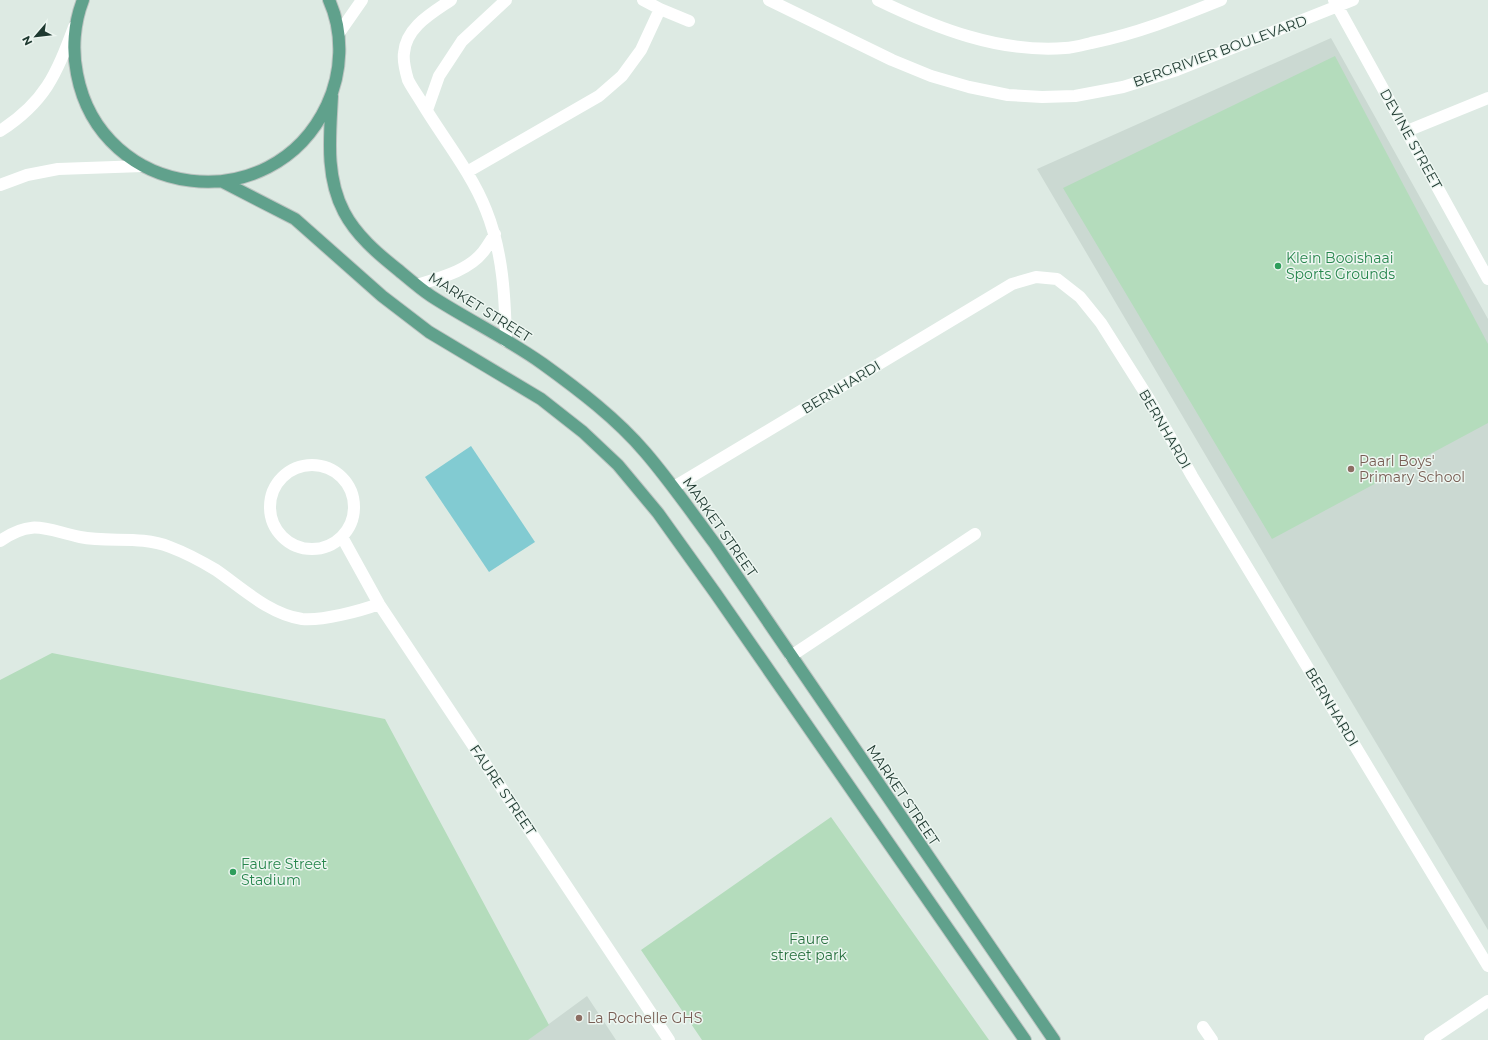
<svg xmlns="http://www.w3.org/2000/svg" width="1488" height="1040" font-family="Montserrat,sans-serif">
  <rect width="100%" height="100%" fill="#ddeae3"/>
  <path fill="#cbd9d2" d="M1331,38L1488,319V930L1302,619L1037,169Z
    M587,996L616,1040H527Z"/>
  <path fill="#b4dcbc" d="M1335,56L1488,344V423L1272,539L1063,188Z
    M52,653L385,719L549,1025L528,1040H0V680Z
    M831,817L989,1040H702L641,950Z"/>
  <path fill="#82cbd2" d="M471,446L535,542L489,572L425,477Z"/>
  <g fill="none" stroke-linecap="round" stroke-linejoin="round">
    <g stroke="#bcc4c1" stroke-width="14">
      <path id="major" d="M83,0C74,23 72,50 77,74C101,200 272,222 327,105C342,73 344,33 329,0
        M332,96C330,135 325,176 344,212C356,235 377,253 397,269C408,278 419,288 431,296C468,320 508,339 543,364C579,390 617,419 645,452C670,481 692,513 715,544L1054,1040
        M223,182L295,219L382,296L429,332L541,399L583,432L618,465L658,513L716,594L1025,1040"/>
    </g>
    <path stroke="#fff" stroke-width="12" d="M451,0C432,13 406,27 404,53C403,59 406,73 408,80C412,88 418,96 422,103C443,138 471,172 486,210C503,252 505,297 506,341
      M643,0L660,9L689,21
      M769,0L892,60L931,76L969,87L1008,95L1042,97L1075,96L1123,87L1177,70L1353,0
      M878,0C936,28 999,53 1065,48C1073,48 1083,45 1091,43C1136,34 1179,17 1221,0
      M1334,0L1488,279
      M339,33L362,0
      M427,110L439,76L462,41L506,0
      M0,131C45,102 56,75 74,27
      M1407,131L1488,98
      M467,172L599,96L622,76L641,50L660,9
      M0,185L27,175L58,169L143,166
      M417,285C439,278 468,271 483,252C487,247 491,240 495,234
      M270 507a42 42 0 1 1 84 0a42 42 0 1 1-84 0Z
      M674,487L1012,284L1036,277L1057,279L1080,297L1101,323L1149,399L1192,476L1488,966
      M342,537L379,604L669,1040
      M0,541C33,518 46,530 80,537C110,543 140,535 170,547C186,553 201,561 216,570C242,588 269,614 302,619C322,621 360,611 379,604
      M791,656L975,534
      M1203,1027L1212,1040
      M1430,1040L1488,1001"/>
    <use href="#major" stroke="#60a18c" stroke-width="12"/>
  </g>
  <g fill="#2e9e5b" stroke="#edf6f1" stroke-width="1.5">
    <circle cx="1278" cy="266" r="4"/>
    <circle cx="233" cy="872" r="4"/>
  </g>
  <g fill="#8d6e63" stroke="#edf6f1" stroke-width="1.5">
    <circle cx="1351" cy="469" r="4"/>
    <circle cx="579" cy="1018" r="4"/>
  </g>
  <g text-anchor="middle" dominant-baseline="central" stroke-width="3" stroke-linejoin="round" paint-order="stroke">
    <g font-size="14" fill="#1e3930" stroke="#edf6f1">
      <text transform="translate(1220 51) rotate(-20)">BERGRIVIER BOULEVARD</text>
      <text transform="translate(1411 139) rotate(61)">DEVINE STREET</text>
      <text transform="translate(480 307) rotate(32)">MARKET STREET</text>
      <text transform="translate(841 387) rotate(-31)">BERNHARDI</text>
      <text transform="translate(1165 429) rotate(60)">BERNHARDI</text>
      <text transform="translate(720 527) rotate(55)">MARKET STREET</text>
      <text transform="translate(1332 707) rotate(59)">BERNHARDI</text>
      <text transform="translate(503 790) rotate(56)">FAURE STREET</text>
      <text transform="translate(903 795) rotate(56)">MARKET STREET</text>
    </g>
    <g font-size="14" fill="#27864d" stroke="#edf6f1" text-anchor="start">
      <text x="1286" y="258">Klein Booishaai<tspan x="1286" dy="16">Sports Grounds</tspan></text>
      <text x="241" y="864">Faure Street<tspan x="241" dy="16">Stadium</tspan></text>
    </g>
    <g font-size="14" fill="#785e54" stroke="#edf6f1" text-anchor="start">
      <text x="1359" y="461">Paarl Boys'<tspan x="1359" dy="16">Primary School</tspan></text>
      <text x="587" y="1018">La Rochelle GHS</text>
    </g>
    <g font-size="14" fill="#28713f" stroke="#edf6f1">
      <text x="809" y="939">Faure<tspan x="809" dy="16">street park</tspan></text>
    </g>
  </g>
  <g transform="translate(36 36) rotate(242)" stroke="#edf6f1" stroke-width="3" paint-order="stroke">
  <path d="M0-3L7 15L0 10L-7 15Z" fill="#1e3930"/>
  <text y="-6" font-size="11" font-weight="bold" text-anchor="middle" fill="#1e3930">N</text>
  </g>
</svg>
